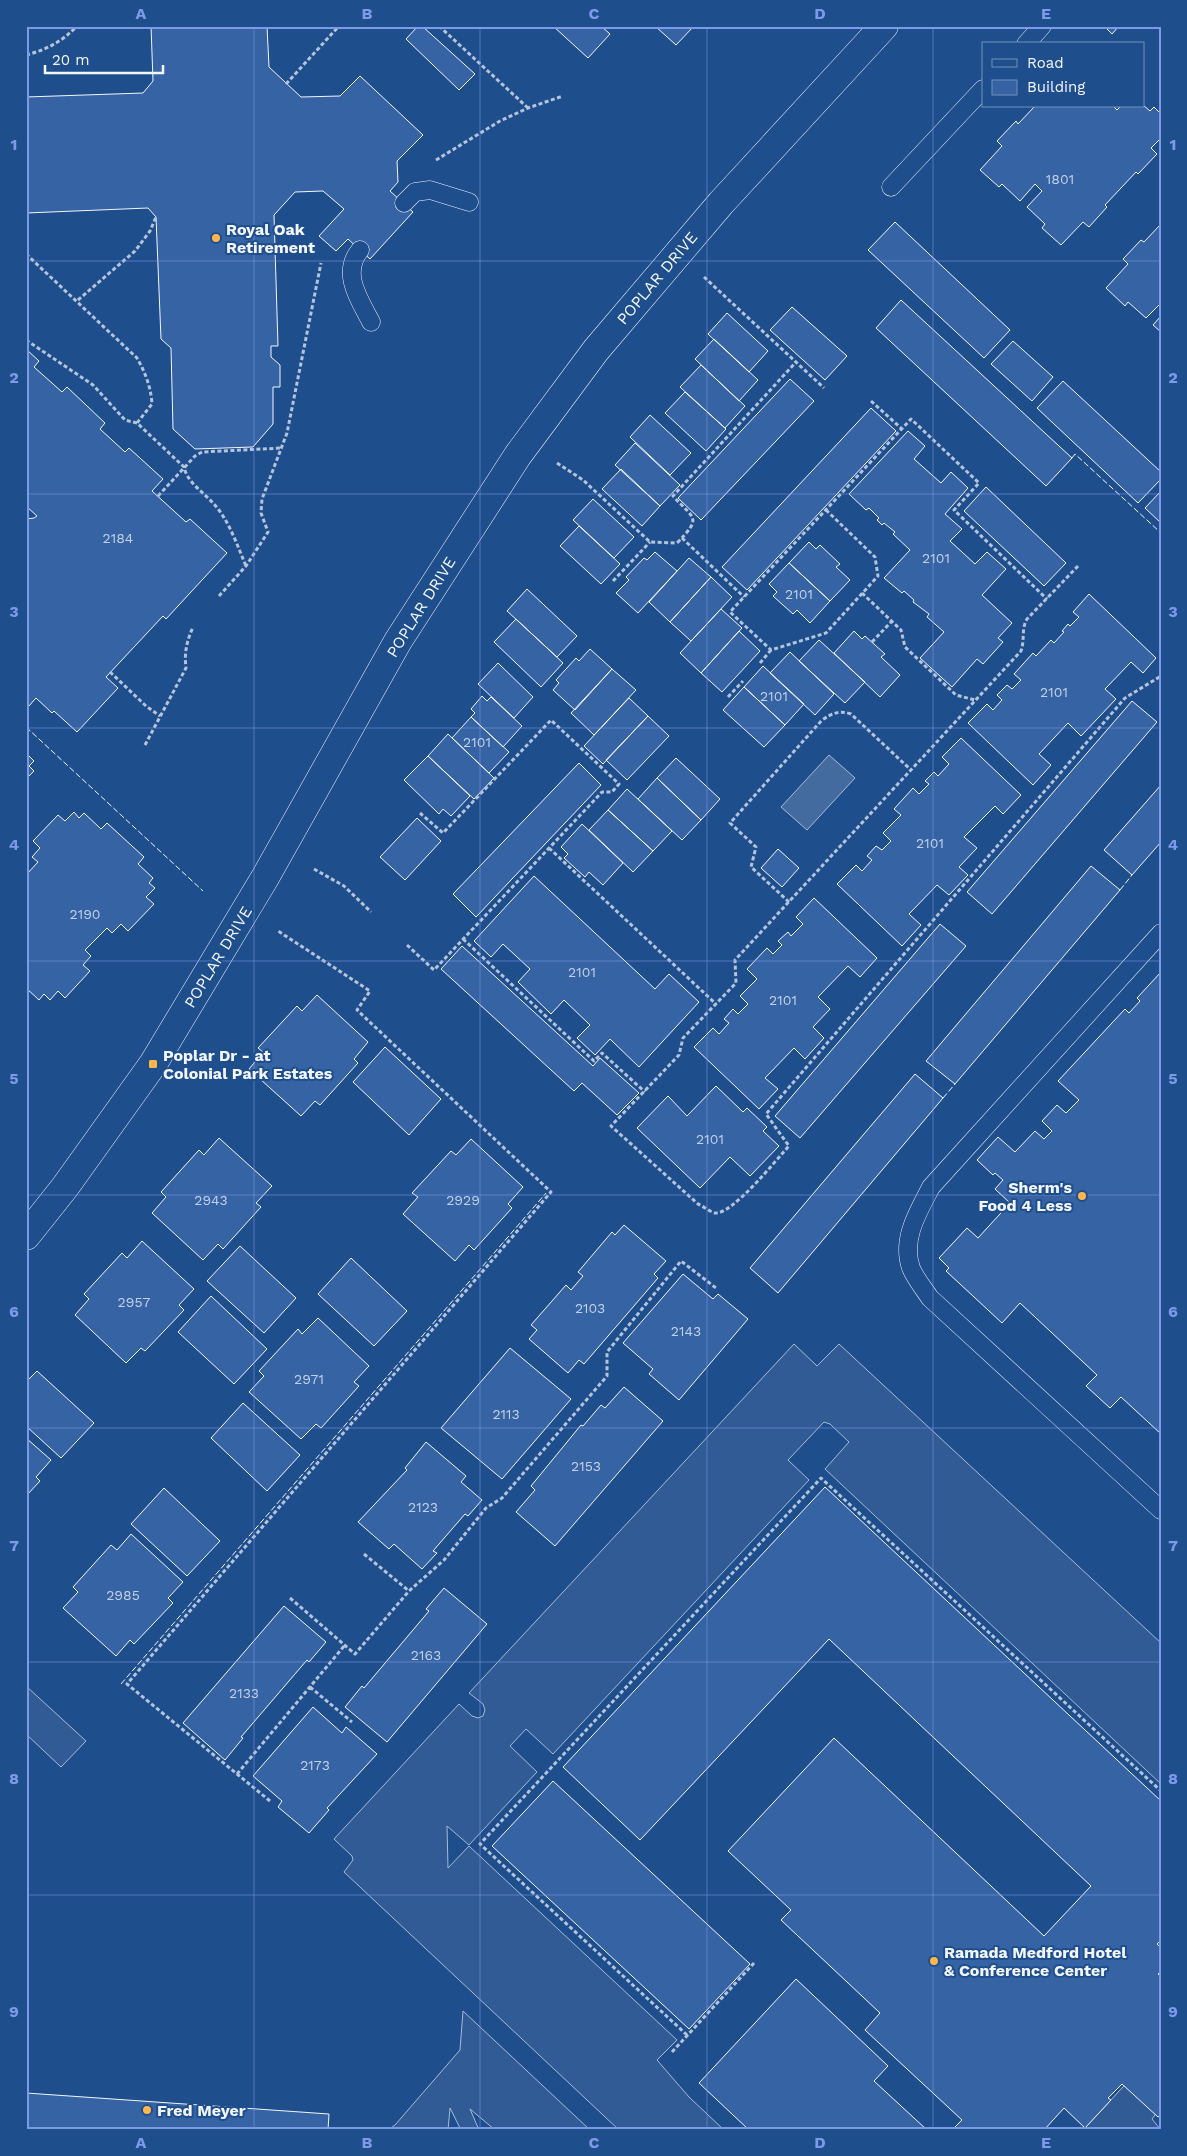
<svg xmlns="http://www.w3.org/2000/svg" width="1187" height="2156" font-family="'Work Sans',sans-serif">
  <rect width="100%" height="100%" fill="#1f4e8c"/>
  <path fill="#305b95" stroke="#a8bbd7" d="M794,1344L817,1366L839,1344L1161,1643V1784L825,1469L849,1442L830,1424L824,1422L788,1460L809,1480L553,1754L526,1729L510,1746L537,1772L469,1845L447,1826L448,1868L469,1846L677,2040L657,2060L689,2097L724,2130H619L344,1872L353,1860L352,1856L334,1839L459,1704L472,1716L478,1718L483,1716L485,1710L483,1704L469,1693Z
    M26,1686L86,1741L61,1767L26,1734Z
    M463,2011L590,2130H495L470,2109L479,2130H461L450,2108L448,2130H388L395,2125L460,2050Z
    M1161,2046V2107L1152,2119L1161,2130H1083Z"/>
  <path fill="#446ba0" stroke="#a8bbd7" d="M829,755L855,778L807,830L781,807Z"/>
  <path fill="#3563a3" stroke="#f2f6ff" d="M151,26H267L269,67L301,97L340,96L360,76L423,135L397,161L398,182L390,191L413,212L370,259L348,239L336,251L319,236L344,209L323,191L295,192L274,215L278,346H271V357L280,365V387H273V424L253,447L195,449L173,429L171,348L161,339L156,217L148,208L26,213V97L143,93L153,81Z
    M418,26H422L475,74L459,90L406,39Z
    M553,26H601L610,34L588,58Z
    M655,26H694L676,45Z
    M1104,26H1119L1112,34Z
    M1143,105L1150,111L1154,107L1161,114V138L1151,148L1157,154L1138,174L1136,172L1105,205L1107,207L1089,227L1083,222L1061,245L1042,228L1045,224L1027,207L1042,191L1035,184L1020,201L1002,184L999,187L980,170L1002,146L997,141L1016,121L1018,124L1035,106H1113L1117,110L1121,106H1143Z
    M895,222L1010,330L984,358L868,250Z
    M1161,224V303L1146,318L1128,302L1125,306L1106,288L1128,264L1123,259L1141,240L1144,242Z
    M901,300L1072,458L1046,486L876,328Z
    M792,307L847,356L825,380L770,330Z
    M727,313L768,351L749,372L708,334Z
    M1161,316V332L1153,325Z
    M714,339L758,380L739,401L695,359Z
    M1013,341L1053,377L1032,401L991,364Z
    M26,349L39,361L34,367L62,392L67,387L105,423L100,429L125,452L129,448L163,479L152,491L186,522L190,519L227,553L166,619L163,616L106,677L118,688L77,732L54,711L52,713L36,698L29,706L26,703V519L34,518L37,516L26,506Z
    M701,365L745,406L725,428L680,387Z
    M790,379L814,401L701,520L678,498Z
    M1063,381L1161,472V479L1138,503L1037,408Z
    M685,392L726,429L706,451L665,413Z
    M871,408L896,431L747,590L722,567Z
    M650,415L691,453L670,475L630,437Z
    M908,431L925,446L914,459L941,483L951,472L968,488L945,514L962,529L950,541L975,564L987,552L1006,569L982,595L1012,623L998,638L1003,642L983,664L977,659L952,687L920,658L944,632L927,617L929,614L913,602L914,600L904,591L902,593L884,578L910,550L893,534L895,532L884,523L882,525L877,520L879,518L869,508L866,510L849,494Z
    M635,443L680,485L660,506L615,465Z
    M621,469L660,506L642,526L602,489Z
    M986,487L1066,563L1044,586L964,511Z
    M1161,491V523L1145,508Z
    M593,499L634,537L614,558L573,520Z
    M579,526L620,564L601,584L560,546Z
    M809,542L816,549L820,545L840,564L836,567L850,580L830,601L789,563Z
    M655,552L677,571L638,613L616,593L629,580L626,577L644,558L647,560Z
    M689,558L711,577L670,622L649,602Z
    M789,563L830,601L810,623L797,610L793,614L773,596L777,592L769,584Z
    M711,577L732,597L691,641L670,622Z
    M527,589L577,636L557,657L507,611Z
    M1089,594L1156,658L1143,673L1131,662L1105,689L1116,699L1081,736L1068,723L1039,754L1051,765L1033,785L968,723L987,704L993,710L1002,700L997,695L1007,685L1012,689L1021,680L1014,674L1033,653L1036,656L1051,640L1054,643L1064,632L1062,631L1068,624L1070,626L1079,617L1073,612Z
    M721,609L742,628L701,673L680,653Z
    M516,619L563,663L541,687L494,642Z
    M739,631L760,651L722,692L701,673Z
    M854,631L862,639L865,636L885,654L881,657L900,675L880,697L834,653Z
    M819,640L865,682L845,703L799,661Z
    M590,649L612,669L575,710L553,690L559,683L556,680L576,658L579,661Z
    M790,652L834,694L815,715L770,673Z
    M498,663L533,697L514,718L478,684Z
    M763,666L804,704L785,725L744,687Z
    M612,669L636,690L594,735L571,713Z
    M744,687L785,725L764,747L723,710Z
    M482,696L487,701L491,697L522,726L503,747L471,717L475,713L471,709Z
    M629,698L648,716L603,764L584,746Z
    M1132,701L1157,722L992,914L967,892Z
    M648,716L669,736L627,780L606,760Z
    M471,717L509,752L489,773L452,738Z
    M448,734L494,778L474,799L428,756Z
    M961,738L1021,795L1003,814L995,806L964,837L977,848L959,867L968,875L949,895L937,885L909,914L921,925L902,946L837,884L856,865L862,871L872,860L867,856L876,846L882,850L891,841L883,833L901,815L894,809L913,788L919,794L929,784L925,781L934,772L938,776L949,764L942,757Z
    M26,753L34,761L29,766L34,771L26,779Z
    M428,756L470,796L451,816L443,809L439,814L404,780Z
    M676,758L720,799L701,820L657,778Z
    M579,763L601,785L476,917L453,894Z
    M657,778L701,820L682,840L638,799Z
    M1161,785V842L1132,875L1104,850Z
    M627,789L672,831L653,851L608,810Z
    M608,810L653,851L633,872L589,830Z
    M74,812L79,818L84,813L101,829L107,823L144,857L138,864L153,878L149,883L155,888L146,897L154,904L128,931L121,924L112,933L107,928L85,950L91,956L83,965L90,971L65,998L58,991L50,1000L44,994L39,1000L26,988V875L38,862L32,857L40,848L33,841L58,815L65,821Z
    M417,818L441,841L405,880L380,857Z
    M582,824L623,863L603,885L589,872L585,877L564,858L568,854L561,847Z
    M778,849L799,868L782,887L761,868Z
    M1091,866L1120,890L955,1084L926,1061Z
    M534,876L655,989L669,974L699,1002L639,1067L610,1039L595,1055L577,1038L590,1025L564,1000L551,1014L518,982L530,969L503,944L491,957L474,941Z
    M814,898L877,958L860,977L848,966L818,997L830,1009L813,1027L824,1038L805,1059L794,1048L765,1078L778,1089L759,1109L694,1047L713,1028L719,1034L729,1023L724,1019L733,1009L738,1014L748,1004L740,996L757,979L747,969L767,948L773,954L782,945L778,941L788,932L791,936L803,924L796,917Z
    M940,924L966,946L800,1138L775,1116Z
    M462,946L593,1066L600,1058L639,1093L617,1115L582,1083L574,1091L441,969Z
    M1161,972V1434L1121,1397L1110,1408L1086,1386L1097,1375L1020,1303L1002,1323L946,1271L949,1268L939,1258L967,1228L978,1238L1010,1203L995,1189L1003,1180L995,1173L993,1175L977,1160L998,1137L1015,1152L1035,1131L1044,1139L1052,1131L1042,1121L1057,1105L1066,1113L1079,1100L1058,1081L1125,1009L1129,1013L1140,1001L1137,998Z
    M317,995L368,1042L354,1059L358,1063L320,1105L315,1101L301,1116L249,1069L263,1052L258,1048L297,1006L302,1011Z
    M385,1047L441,1099L409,1135L353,1082Z
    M915,1074L943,1098L778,1293L750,1268Z
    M716,1086L743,1112L747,1108L767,1127L763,1131L779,1146L750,1176L730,1157L700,1188L637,1128L668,1096L687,1116Z
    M219,1138L272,1186L256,1203L261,1207L223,1249L218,1244L203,1260L152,1213L166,1197L161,1192L199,1150L204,1155Z
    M471,1139L523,1187L508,1204L512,1208L474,1250L469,1245L455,1261L403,1214L418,1197L412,1193L451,1151L456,1155Z
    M624,1225L666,1261L654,1274L658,1278L584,1364L579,1360L568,1373L529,1339L537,1330L531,1325L566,1285L571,1290L583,1276L578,1272L612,1232L615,1235Z
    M142,1241L194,1289L179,1305L184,1310L145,1351L141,1348L126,1363L75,1315L89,1299L84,1294L122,1253L127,1258Z
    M240,1246L296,1298L264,1333L207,1281Z
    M351,1258L407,1311L374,1346L318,1294Z
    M683,1274L713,1299L718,1294L748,1319L679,1400L649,1374L653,1369L623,1343Z
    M211,1296L267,1349L234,1384L178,1332Z
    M318,1318L369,1366L354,1382L359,1386L321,1428L316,1424L301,1439L249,1392L264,1376L259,1371L298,1329L302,1334Z
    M510,1348L571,1399L502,1479L441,1428Z
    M37,1371L94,1423L61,1458L26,1426V1382Z
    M624,1387L663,1421L555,1546L516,1512L535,1490L531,1486L581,1425L583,1426L601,1405L605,1408Z
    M243,1403L300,1455L267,1491L211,1438Z
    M26,1438L51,1460L36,1477L40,1481L26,1496Z
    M426,1442L466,1476L461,1482L482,1500L468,1516L465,1514L433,1551L437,1553L422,1569L394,1544L389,1549L358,1522L407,1470L405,1468Z
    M825,1487L1161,1801V1940L1157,1944L1161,1948V1971L1158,1974L1161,1976V2115L1158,2117L1122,2084L1108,2098L1111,2100L1085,2128L1064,2108L1044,2130H952L962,2120L865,2030L880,2013L781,1920L791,1910L728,1851L834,1738L1044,1936L1091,1886L829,1639L640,1840L563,1767Z
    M164,1488L220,1541L187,1576L131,1524Z
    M131,1534L183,1582L168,1598L173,1603L134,1644L130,1640L116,1656L63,1608L78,1592L73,1587L111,1545L117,1550Z
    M444,1588L487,1624L387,1742L345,1707L362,1686L364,1688L429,1611L426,1609Z
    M284,1606L326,1642L309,1662L307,1660L241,1737L243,1738L225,1760L183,1723Z
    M313,1707L342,1733L346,1727L377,1754L327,1808L329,1810L309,1833L278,1807L282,1801L253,1776Z
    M553,1781L750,1964L689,2029L492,1846Z
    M796,1979L888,2066L874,2081L927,2130H749L699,2083Z
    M26,2093L329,2114L328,2130H26Z"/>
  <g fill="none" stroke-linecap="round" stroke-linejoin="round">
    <g stroke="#f2f6ff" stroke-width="19">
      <path id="lane" d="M1026,44L1042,26
        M891,187L983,89
        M404,203L415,192L430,190L469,202
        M360,250C341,273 359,299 371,322
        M1161,933L931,1187C918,1212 901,1239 911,1268C915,1278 924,1289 930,1298L1161,1510"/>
    </g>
    <g stroke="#f2f6ff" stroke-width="29">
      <path id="secondary" d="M26,1236L65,1187L153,1064L266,876L398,641L518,455L596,350L721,203L884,26"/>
    </g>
    <path stroke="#b3c4dc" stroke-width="3" stroke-dasharray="4 2.5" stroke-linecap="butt" d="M439,26L528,108
      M26,55C46,50 63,41 77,26
      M286,84L339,26
      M436,160L500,121L528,108L563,96
      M26,254L137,358C145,372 151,387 152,404L137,423
      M704,277L824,388
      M78,300L135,251L150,231L156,217
      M26,340L93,385L125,420L137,423L184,467C187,482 203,492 213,503C229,520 237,545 246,566
      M871,401L902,429
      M557,463L583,480L650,542L677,543C702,517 695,520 673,496L796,362
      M158,496L195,456L202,452L282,448
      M826,510L875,557L878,576L826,633L771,650L730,612L744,597L911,419L979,483L954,510L1047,599
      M682,538L744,597
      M1078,566L1027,619C1021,629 1025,640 1021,651L735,960L736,983L683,1038L679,1055L611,1126L698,1204C703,1206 710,1212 715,1213C732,1215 776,1160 789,1146L766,1114L1125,698L1161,676
      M613,581L650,542
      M862,593L901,630L905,647L956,695L975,700
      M219,596L246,566L268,532L261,513L262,499L287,433L321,263
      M872,642L892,621
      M760,663L771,650
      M110,672L146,706L160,716
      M728,697L743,681
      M145,745L186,668C184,652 187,641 193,627
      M549,848L716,1004
      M314,869L344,886L371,912
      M789,902L751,867L756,847L730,823L822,720C833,713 839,710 851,714L911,770
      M463,939L594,1061L602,1053L645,1092
      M407,945L434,970L602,792H612L619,784L551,720L443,833L420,813
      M364,1554L409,1591
      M290,1598L355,1654L409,1591L444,1560L486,1508L502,1498L607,1376V1352L681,1261L716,1288
      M310,1687L352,1722
      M237,1774L345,1645
      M270,1801L127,1684L551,1192L357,1010L370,991L278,931
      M687,2035L480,1844L821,1478L1161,1791
      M672,2052L755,1962"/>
    <use href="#lane" stroke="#1f4e8c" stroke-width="18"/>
    <use href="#secondary" stroke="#1f4e8c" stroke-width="28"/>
    <path stroke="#f2f6ff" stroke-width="1" stroke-dasharray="6 2.5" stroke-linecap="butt" d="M1072,458L1075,454L1161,533
      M26,727L203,891
      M1120,890L1132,875
      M943,1098L955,1084
      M121,1684L546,1193"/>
  </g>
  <path fill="none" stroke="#7d9aea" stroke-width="1" stroke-opacity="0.55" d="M254,26V2130M480,26V2130M707,26V2130M933,26V2130M26,261H1161M26,494H1161M26,728H1161M26,961H1161M26,1195H1161M26,1428H1161M26,1662H1161M26,1895H1161"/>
  <g fill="#ffb74d" stroke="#1f4e8c" stroke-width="2">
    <circle cx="216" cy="238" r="5"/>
    <rect x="148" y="1059" width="10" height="10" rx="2.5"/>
    <circle cx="1082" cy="1196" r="5"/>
    <circle cx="934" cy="1961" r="5"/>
    <circle cx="147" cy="2110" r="5"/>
  </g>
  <g text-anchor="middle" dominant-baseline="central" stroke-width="4" stroke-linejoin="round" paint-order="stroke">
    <g font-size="14" fill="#c3d1e8">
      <text x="1060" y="179">1801</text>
      <text x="118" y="538">2184</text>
      <text x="936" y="558">2101</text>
      <text x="799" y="594">2101</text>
      <text x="1054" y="692">2101</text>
      <text x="774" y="696">2101</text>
      <text x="477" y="742">2101</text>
      <text x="930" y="843">2101</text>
      <text x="85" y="914">2190</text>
      <text x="582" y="972">2101</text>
      <text x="783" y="1000">2101</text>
      <text x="710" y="1139">2101</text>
      <text x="211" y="1200">2943</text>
      <text x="463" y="1200">2929</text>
      <text x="134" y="1302">2957</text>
      <text x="590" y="1308">2103</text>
      <text x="686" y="1331">2143</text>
      <text x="309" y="1379">2971</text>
      <text x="506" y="1414">2113</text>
      <text x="586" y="1466">2153</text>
      <text x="423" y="1507">2123</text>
      <text x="123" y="1595">2985</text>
      <text x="426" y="1655">2163</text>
      <text x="244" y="1693">2133</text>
      <text x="315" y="1765">2173</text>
    </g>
    <g font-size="16" font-weight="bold" fill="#f2f6ff" stroke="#1f4e8c" text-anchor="start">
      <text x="226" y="229">Royal Oak<tspan x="226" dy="18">Retirement</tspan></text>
      <text x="163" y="1055">Poplar Dr - at<tspan x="163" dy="18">Colonial Park Estates</tspan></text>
      <text x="1072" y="1187" text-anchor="end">Sherm's<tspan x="1072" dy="18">Food 4 Less</tspan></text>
      <text x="944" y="1952">Ramada Medford Hotel<tspan x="944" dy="18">&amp; Conference Center</tspan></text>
      <text x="157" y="2110">Fred Meyer</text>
    </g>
    <g font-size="16" fill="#f2f6ff" stroke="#1f4e8c">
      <text transform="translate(657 278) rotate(-50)">POPLAR DRIVE</text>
      <text transform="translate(421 607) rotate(-58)">POPLAR DRIVE</text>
      <text transform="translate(218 957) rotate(-59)">POPLAR DRIVE</text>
    </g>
  </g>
  <rect width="1187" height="2156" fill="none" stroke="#1f4e8c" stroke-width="55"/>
  <rect x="982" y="42" width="162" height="65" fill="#1f4e8c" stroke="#7391ba"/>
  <rect x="992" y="59" width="25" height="8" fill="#1f4e8c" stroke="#7391ba"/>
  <text x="1027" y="68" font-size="15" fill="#f2f6ff">Road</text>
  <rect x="992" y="80" width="25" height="15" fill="#3563a3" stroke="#7391ba"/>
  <text x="1027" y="92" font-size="15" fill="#f2f6ff">Building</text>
  <path d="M45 65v8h118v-8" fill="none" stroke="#f2f6ff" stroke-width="2.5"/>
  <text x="52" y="65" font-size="15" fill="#f2f6ff" stroke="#1f4e8c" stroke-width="4" paint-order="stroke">20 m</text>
  <rect x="28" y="28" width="1132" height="2100" fill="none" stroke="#7d9aea" stroke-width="2"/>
  <g font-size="16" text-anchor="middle" font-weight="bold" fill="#7d9aea">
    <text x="141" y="19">A</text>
    <text x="367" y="19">B</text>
    <text x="594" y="19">C</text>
    <text x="820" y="19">D</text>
    <text x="1046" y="19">E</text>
    <text x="14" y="150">1</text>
    <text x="1173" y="150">1</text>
    <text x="14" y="383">2</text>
    <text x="1173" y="383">2</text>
    <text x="14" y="617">3</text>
    <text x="1173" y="617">3</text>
    <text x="14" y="850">4</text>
    <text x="1173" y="850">4</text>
    <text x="14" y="1084">5</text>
    <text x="1173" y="1084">5</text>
    <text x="14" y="1317">6</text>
    <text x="1173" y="1317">6</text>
    <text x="14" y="1551">7</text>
    <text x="1173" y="1551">7</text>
    <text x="14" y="1784">8</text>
    <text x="1173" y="1784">8</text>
    <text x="14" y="2017">9</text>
    <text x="1173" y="2017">9</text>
    <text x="141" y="2148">A</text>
    <text x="367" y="2148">B</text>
    <text x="594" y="2148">C</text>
    <text x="820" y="2148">D</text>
    <text x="1046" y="2148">E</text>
  </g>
</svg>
